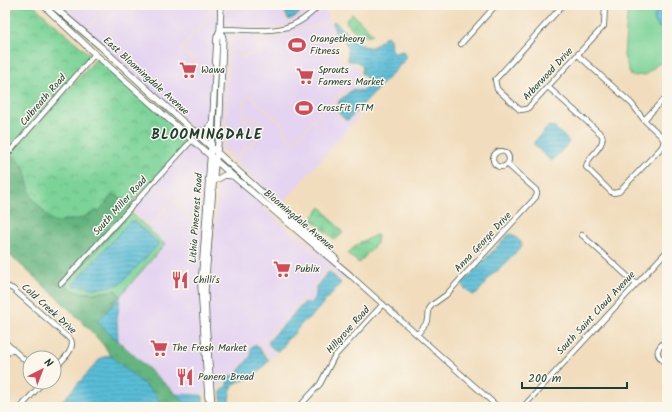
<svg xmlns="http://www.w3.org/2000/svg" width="672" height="412" font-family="Kalam,sans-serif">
  <defs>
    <pattern id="forest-crowns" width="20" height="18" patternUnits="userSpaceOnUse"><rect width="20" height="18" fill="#65b580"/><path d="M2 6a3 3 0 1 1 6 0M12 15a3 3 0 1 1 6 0" fill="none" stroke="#53946a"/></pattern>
    <pattern id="wetland-marsh" width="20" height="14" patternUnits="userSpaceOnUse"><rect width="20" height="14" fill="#7cd398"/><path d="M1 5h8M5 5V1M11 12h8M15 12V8" fill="none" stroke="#65ac7d"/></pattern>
    <pattern id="park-crowns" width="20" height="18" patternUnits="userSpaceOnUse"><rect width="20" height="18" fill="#7cd398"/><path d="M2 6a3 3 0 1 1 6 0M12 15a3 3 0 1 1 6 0" fill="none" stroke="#65ac7d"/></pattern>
    <pattern id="water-rules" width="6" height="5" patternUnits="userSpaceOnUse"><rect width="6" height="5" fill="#5abed8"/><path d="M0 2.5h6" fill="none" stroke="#4a9cb0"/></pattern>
  </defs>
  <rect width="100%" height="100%" fill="#fbf7ec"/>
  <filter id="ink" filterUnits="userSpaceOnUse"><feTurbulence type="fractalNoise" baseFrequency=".025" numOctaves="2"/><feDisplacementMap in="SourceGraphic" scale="8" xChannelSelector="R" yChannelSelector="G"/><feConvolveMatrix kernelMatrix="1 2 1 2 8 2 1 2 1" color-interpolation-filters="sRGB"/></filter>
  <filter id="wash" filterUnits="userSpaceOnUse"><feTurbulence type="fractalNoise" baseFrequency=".012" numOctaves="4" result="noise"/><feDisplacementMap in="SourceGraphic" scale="16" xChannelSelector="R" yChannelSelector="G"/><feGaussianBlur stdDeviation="0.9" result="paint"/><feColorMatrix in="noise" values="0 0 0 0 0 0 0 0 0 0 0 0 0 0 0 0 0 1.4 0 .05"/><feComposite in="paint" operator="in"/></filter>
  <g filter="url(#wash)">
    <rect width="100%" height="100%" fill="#f1ddbd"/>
    <path fill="#e4d3f1" d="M60,5H95L96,6L106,7L87,27Z
      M110,5H210L209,16L180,49L206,73L213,74L210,125L207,129L196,131L85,31Z
      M212,5H220L219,29L215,38L212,72L207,71L182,49L210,17Z
      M223,5H275L284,13L286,20L289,21H292L302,13L304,8L301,5L316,6L298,21L286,26L272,29L228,27L222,28Z
      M319,8L324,10L332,21L331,22L330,19L329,18L324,22L301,29L290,35H259L257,37L256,52L240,56L241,37L230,36L228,37L223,147L235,160L238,159L245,149L260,138L261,136L259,133L264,126L253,115L244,120L245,103L247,96L250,97L281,124L285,136L294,142L345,89L346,78L338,47L345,64L351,63L356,65L360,71L359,76L366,80L367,85L364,88L360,89L352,88L347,91L337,101V113L344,121H349L356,113L359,116L282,204L219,148L223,31L279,32L300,24L310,16Z
      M329,20L344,79L343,89L293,141L287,135L282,123L251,96L246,95L243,103V123L252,116L263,127L257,133L260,137L244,148L236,159L225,147L230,37L240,38L239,58L258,53L259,37L290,36L301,30L325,23Z
      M220,36L221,38L216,145L213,143Z
      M190,144L208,160L203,227L173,200L149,227L133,212L132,209Z
      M225,176L230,178L330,267L259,344L233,376L219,387L200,395L175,394L118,341L117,320L120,296L165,244L149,229L173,202L214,240L218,182L221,178Z
      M298,233L348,275L342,281L332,270L328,271L331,268V266L296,235Z
      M322,277L315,287L314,298L311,301L303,302L268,340V346L274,352H277L270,359L268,355L259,346Z"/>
    <path fill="#7cd398" stroke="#4e8866" d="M628,5H667V63L664,61L657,65L645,75L631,76L624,56Z
      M131,213L165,244L120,296L115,290C98,293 80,297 65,285Z"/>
    <path fill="url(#forest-crowns)" stroke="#42795a" d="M11,154L24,167L31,196L49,218L55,222L78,219L100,210L111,196L115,195L134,204L130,208L131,213L65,285C80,297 98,293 115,290L120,296L98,322L190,407H162L110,355C101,340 88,328 76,316C53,293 29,272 5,251V161Z"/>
    <path fill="url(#wetland-marsh)" stroke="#4e8866" d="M352,14L354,15L373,34C362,39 353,31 346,22V20Z
      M321,207L342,232L343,233L335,240L311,219Z
      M376,235L378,236L377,243L359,263L349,255V252L359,243Z"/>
    <path fill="url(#park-crowns)" stroke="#4e8866" d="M16,5H33L91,56L5,154V19Z
      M98,57L189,140L132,203L115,195L111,196L100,210L78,219L55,222L49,218L31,196L24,167L11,154Z"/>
    <path fill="url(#water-rules)" stroke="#3c7e86" d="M278,5H298L302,8L298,15L289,20L288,19L285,12Z
      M660,5H667V28L658,27L654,21L655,14Z
      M334,21C342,28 361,50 372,47C378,45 381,38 387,36L390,39L392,51L397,53L402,51L405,53L406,57L405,60L348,120H345L339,113V101L353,89C360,92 364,91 369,85L367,79L361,73L363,69C360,61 356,61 348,61L347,46L343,39L337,37L332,24Z
      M549,126L554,127L569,141L568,144L553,160H550L534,145V142Z
      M134,221L158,243V245L120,284L96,289L85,286H73L74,283L129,222Z
      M512,234L521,242L522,246L499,270L493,273L477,294L473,295L463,287V283L508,235Z
      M330,272L341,283L313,315L302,323L293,335L285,341L283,347L278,351L275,350L269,345V341L304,303H311C317,297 316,294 316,287L327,273Z
      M120,296L117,320L118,341L97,322Z
      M253,345H256L269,360C264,365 257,376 251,378C244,381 238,380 233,386C228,392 231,400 227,407H221V391L227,385L228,377L235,375L251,356V347Z
      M110,355L155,394L163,407H57L101,358Z
      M175,394L200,395L203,396V407H190Z"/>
  </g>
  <g filter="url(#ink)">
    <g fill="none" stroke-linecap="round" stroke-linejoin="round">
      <g stroke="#3e5549" stroke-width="6">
        <path id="minor" d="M563,5L495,80L497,89L520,110L527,109L604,26L605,5
          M220,30L227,29C265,30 291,37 319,5
          M461,44L496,5
          M548,87L602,135C606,147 587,156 586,167L611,192L613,193L619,192L662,147L664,141L661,136L644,120L632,104L578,55
          M644,120L662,101L667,99
          M493 159a8 8 0 1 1 16 0a8 8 0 1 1-16 0Z
          M5,157L95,54
          M582,235L636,284
          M350,275L498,407
          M61,284L192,140
          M5,285L13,289L71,340C76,350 60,362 54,369
          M417,335L428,321L429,309L432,305L446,295L536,197L537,193L536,190L507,164
          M667,339C655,351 654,353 667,365
          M5,342L30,365
          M5,356L12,348
          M21,407L43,382
          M299,407L320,384L334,357L383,304
          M523,407L667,251"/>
      </g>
      <g stroke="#3e5549" stroke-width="7">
        <path id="major" d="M43,5L95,54L233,176L350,275
          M52,5L101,47L170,110L336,259
          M195,131C203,132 208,131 212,123
          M214,181L225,175L233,176
          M208,398L201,286L212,134L217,37L220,30
          M212,407L206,321L205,290L214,173L219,136L223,38L220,30L221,5"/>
      </g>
      <use href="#minor" stroke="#fff" stroke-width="4.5"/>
      <use href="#major" stroke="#fff" stroke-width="5.5"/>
    </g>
  </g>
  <defs>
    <g id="stadium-bare" transform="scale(1.38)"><path d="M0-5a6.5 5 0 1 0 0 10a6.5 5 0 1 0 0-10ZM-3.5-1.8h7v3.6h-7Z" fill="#d1495b" stroke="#fbf7ec" stroke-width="2.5" paint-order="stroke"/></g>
    <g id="supermarket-bare" transform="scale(1.38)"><path d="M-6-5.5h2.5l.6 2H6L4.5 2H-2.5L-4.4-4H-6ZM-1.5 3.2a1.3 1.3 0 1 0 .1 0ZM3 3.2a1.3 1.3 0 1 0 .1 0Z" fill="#d1495b" stroke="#fbf7ec" stroke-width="2.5" paint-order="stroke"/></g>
    <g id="restaurant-bare" transform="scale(1.38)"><path d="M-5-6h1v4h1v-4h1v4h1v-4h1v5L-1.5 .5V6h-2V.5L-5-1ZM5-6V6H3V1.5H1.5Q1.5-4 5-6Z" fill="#d1495b" stroke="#fbf7ec" stroke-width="2.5" paint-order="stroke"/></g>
  </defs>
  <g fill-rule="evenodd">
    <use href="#stadium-bare" x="297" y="45"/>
    <use href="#supermarket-bare" x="188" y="70"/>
    <use href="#supermarket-bare" x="305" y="76"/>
    <use href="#stadium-bare" x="304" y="108"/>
    <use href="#supermarket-bare" x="282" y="269"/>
    <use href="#restaurant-bare" x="180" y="280"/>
    <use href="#supermarket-bare" x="159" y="348"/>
    <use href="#restaurant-bare" x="185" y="377"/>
  </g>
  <g text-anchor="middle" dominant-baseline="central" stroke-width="3" stroke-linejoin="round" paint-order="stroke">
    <g font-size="10" fill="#1f3d34" stroke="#fbf7ec" text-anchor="start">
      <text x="310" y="39">Orangetheory<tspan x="310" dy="12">Fitness</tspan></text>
      <text x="201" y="70">Wawa</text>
      <text x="318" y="70">Sprouts<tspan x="318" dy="12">Farmers Market</tspan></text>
      <text x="317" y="108">CrossFit FTM</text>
      <text x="295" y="269">Publix</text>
      <text x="193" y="280">Chilli's</text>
      <text x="172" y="348">The Fresh Market</text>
      <text x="198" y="377">Panera Bread</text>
    </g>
    <g font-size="10" fill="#1f3d34" stroke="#fbf7ec">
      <text transform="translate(548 74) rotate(-47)">Arborwood Drive</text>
      <text transform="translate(146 76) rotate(42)">East Bloomingdale Avenue</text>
      <text transform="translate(43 100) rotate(-49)">Culbreath Road</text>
      <text transform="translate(120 206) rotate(-48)">South Miller Road</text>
      <text transform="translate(196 218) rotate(-86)">Lithia Pinecrest Road</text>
      <text transform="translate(299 220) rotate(40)">Bloomingdale Avenue</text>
      <text transform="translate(483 242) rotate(-47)">Anna George Drive</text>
      <text transform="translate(49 309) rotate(42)">Cold Creek Drive</text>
      <text transform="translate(596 313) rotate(-47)">South Saint Cloud Avenue</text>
      <text transform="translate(348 330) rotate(-48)">Hillgrove Road</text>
    </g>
    <g font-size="14" font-weight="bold" letter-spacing="1" fill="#1f3d34" stroke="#fbf7ec">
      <text x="207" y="135">BLOOMINGDALE</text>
    </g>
  </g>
  <rect width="672" height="412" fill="none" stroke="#fbf7ec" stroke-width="20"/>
  <g transform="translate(42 370) rotate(42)"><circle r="19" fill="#fbf7ec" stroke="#a3ada2"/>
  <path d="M0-3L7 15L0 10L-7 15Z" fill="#d1495b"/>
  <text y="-6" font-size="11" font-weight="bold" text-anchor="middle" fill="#1f3d34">N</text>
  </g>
  <path d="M522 382v6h105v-6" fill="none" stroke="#1f3d34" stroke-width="2"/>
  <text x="528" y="382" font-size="12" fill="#1f3d34" stroke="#fbf7ec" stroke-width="3" paint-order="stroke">200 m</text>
</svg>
